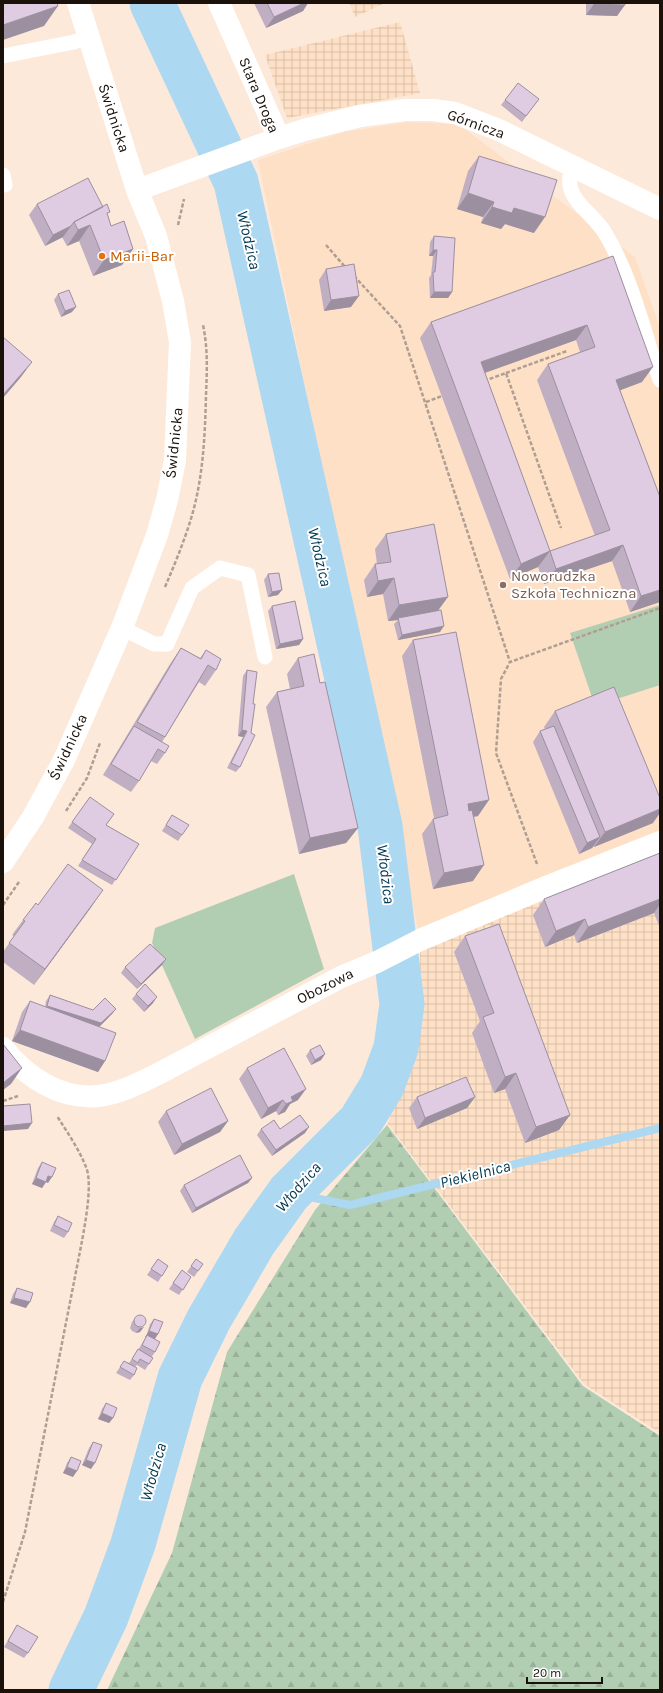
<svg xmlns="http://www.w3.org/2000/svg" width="663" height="1693" font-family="Karla,sans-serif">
  <defs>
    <pattern id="industrial-grid" width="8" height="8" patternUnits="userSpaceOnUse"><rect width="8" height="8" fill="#fee0c6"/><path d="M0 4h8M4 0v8" fill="none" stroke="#d9bfa9"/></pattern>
    <pattern id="forest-firs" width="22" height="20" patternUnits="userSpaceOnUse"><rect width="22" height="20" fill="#b2ceb2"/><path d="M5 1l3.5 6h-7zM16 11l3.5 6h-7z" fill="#98b098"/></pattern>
  </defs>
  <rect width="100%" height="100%" fill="#fde9d9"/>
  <path fill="#fee0c6" d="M408,122L453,124L465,129L635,257L660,328V842L420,940L258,160L344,132Z"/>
  <path fill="url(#industrial-grid)" d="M349,3H385L355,17Z
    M400,22L420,93L287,118L265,55Z
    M660,842V1433L584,1384L388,1124L420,1007V940Z"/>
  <path fill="#b2ceb2" d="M660,605V685L595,706L570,633Z
    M294,874L324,969L195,1039L152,943L155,928Z"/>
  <path fill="url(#forest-firs)" d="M387,1125L583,1386L660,1436V1690H107L172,1553L227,1352L315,1210Z"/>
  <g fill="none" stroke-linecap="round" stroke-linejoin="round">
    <path stroke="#add8f1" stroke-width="8" d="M289,1193L350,1205L660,1128"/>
    <path stroke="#add8f1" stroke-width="45" d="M71,1690L106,1617L133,1544L180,1378L209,1319L254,1242L289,1193L360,1122L382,1086L396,1048L402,1004L380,826L236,182L152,3"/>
    <path stroke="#af9f92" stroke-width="2.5" stroke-dasharray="4 2" stroke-linecap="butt" d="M178,225L184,199
      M326,245L346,268
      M354,276L400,326L510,662
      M506,373L567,351
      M484,381L506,373L561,528
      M426,402L442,396
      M165,587C174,566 183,544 190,522C203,481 205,437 206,395C207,371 208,348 203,325
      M66,811L87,778L100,743
      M537,864L496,753L501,679L510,662L660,608
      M3,905L19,882
      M3,1101L18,1096
      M3,1602L25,1532L82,1241C85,1224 93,1183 86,1167C79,1149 67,1132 57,1116"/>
    <path stroke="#fff" stroke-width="15" d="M3,56L74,42L88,37
      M573,167C559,197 592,211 605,233C631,276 644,332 660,380
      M3,175L5,185
      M122,628L154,644H167L192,588L220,568L248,575L265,657"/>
    <path stroke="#fff" stroke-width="22" d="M219,3L279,138
      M137,190L279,138L304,130L360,116L405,110H433L455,113L499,130L660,209
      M3,1048C25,1076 60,1100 98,1096C119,1094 139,1083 158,1074L341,977L377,962L420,940L546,887L660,842"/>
    <path stroke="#fff" stroke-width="22" d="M3,862L33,817L64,760L122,628L157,535L167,500L175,460L180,342L173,301L156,236L137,190L78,3"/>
  </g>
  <path fill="#c0afc3" d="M254,3H308L303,11L266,28Z
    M586,3H625L617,16L586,15Z
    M539,99L522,122L501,105L505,100Z
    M479,156L534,233L505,224L501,229L481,223L483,217L457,209L468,171Z
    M37,204L108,216L111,226L133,249L122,265L93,276L79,241L67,246L62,237H63L45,246L29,215Z
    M434,236L452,292L448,298H430L429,278L431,275L433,256H429L430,242Z
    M613,256L642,382L620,390L660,497V602L630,612L612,561L544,584L538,567L550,551L595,536L537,380L548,364L580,352L576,340L485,373L550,551L538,567L510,579L420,338L431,322Z
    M326,269L351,307L324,311L319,280Z
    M58,294L72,312L61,317L54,300Z
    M386,534L438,611L440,632L398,640L394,624L398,620L388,621L383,594L367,597L364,580L375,564H377L375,549Z
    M268,574L278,595L268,597L264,580Z
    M272,606L303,639L299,645L276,649L268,611Z
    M413,640L478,816L473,817V881L433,889L422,834L433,819L434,818L402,656Z
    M181,648L200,658L206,650L216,670L205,686L199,682L162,742L165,753L157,764L151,761L139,781L131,792L103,775L170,664Z
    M298,658L320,683L358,828L346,843L299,854L266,707L277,692L290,689L287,674Z
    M247,670L253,704L240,767L236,772L227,768L243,737L238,736V734L243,676Z
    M555,711L653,823L594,847V846L592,848L579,854L533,742L540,731L545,729L544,727Z
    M90,797L106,825L139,844L112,885L78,866L92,844L68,828Z
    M172,815L182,835L178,841L162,831Z
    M660,853V928L654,913L577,943L574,935L545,947L533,915L544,899Z
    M92,906L34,985L3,962V952L14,936L12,935L23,920Z
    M465,936L570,1115L559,1130L525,1143L505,1089L494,1093L472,1033L480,1021L454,952Z
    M162,965L137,989L121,973L125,967Z
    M136,994L153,1003L144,1012L132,999Z
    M50,995L93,1010L116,1009L112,1014L99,1027L105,1061L98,1072L12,1041L22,1012L30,1001L45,1007L46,1001Z
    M310,1050L325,1054L321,1060L311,1065L306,1056Z
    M247,1068L298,1100L290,1104L285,1112L278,1115L276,1111L261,1119L239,1079Z
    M417,1097H475L467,1108L417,1129L409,1108Z
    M166,1111L228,1121L220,1132L174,1155L158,1122Z
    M261,1129H280L305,1133L272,1156L257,1135Z
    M42,1162L48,1183L46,1182L42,1188L32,1184L38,1168Z
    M252,1178L248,1183L192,1213L180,1191L184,1185Z
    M58,1216L68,1232L64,1238L50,1231L54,1222Z
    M158,1259L168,1266L158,1282L147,1275Z
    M196,1259L203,1264L194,1277L187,1272Z
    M182,1270L191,1277L179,1295L169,1289Z
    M17,1288L26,1308L10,1303L13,1294Z
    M142,1315L140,1332L136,1333L132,1331L130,1328L132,1322L136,1317Z
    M154,1319L158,1334L155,1339V1352L151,1358L149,1364L145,1370L137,1365L135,1367L134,1375L130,1380L116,1373L124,1361L129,1363L138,1350L146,1337L150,1324Z
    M106,1403L113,1418L109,1423L98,1419L102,1409Z
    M93,1442L91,1469L82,1465L89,1448Z
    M71,1457L73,1477L63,1473L67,1463Z
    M17,1625L28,1653L24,1658L4,1647Z"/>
  <path fill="#9c8f9f" d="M304,3H308L303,11L266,28L274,17Z
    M594,4L625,5L617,16L586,15Z
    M58,6L44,26L3,40V25Z
    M468,193L494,202L483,217L457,209Z
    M492,207L514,208L545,217L534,233L505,224L501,229L481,223Z
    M90,225L79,241L67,246L78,230Z
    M71,226L63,237L45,246L53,235Z
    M133,249L122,265L93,276L104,260Z
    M433,250H437L433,256H429Z
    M434,292H452L448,298H430Z
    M359,296L351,307L324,311L331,300Z
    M76,307L72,312L61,317L65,311Z
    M587,325L576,340L470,378L481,362Z
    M32,362L21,377L3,398V395Z
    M653,367L642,382L605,396L616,380Z
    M623,545L612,561L544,584L556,569Z
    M550,551L538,567L510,579L521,564Z
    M394,578L383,594L367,597L378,581Z
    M282,590L278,595L268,597L272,592Z
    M660,590V602L630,612L641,596Z
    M448,597L437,612L398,618V620L388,621L399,605Z
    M444,626L440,632L398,640L402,635Z
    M303,639L299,645L276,649L280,644Z
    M242,730L247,731L243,737L238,736Z
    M489,800L478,816L457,820L468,804Z
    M660,809V813L653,823L594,847L605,832Z
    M358,828L346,843L299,854L310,838Z
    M600,837L592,848L579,854L587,843Z
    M484,865L473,881L433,889L444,873Z
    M103,890L92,906L34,985L45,969Z
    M660,899V904L654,913L577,943L588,927Z
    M585,919L574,935L545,947L556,931Z
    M166,959L162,965L137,989L141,984Z
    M157,997L153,1003L144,1012L148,1006Z
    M47,1006L101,1023L116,1009L112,1014L97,1029L43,1012Z
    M20,1030L105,1061L98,1072L12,1041Z
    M325,1054L321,1060L311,1065L315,1060Z
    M22,1068L11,1084L3,1090V1083Z
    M516,1073L505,1089L494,1093L505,1077Z
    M306,1089L298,1100L290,1104L285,1112L278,1115L291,1097Z
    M475,1097L467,1108L417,1129L425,1118Z
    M283,1100L276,1111L261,1119L268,1108Z
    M570,1115L559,1130L525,1143L536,1127Z
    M228,1121L220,1132L174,1155L182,1144Z
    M32,1123L28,1129L3,1131V1126Z
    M309,1127L305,1133L272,1156L276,1150Z
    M48,1176L52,1177L48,1183L46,1182L42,1188L32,1184L36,1178Z
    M252,1178L248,1183L192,1213L196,1208Z
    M14,1298L30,1302L26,1308L10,1303Z
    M144,1327L140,1332L136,1333L140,1328Z
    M149,1331L158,1334L154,1340L145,1337Z
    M102,1413L113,1418L109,1423L98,1419Z
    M86,1460L95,1463L91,1469L82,1465Z
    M67,1467L77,1471L73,1477L63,1473Z"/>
  <path fill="#dfcce3" stroke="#9c8f9f" d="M3,3H57L58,6L3,25Z
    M267,3H304L274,17Z
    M594,3H625V5L594,4Z
    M518,83L539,99L526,116L505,100Z
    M479,156L557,180L545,217L514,208L512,213L492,207L494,202L468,193Z
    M88,178L103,207L74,222L71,226L53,235L37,204Z
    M107,204L110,212L107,213L111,226L124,221L133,249L104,260L90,225L78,230L74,222Z
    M434,236L455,238L452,292H434L433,272H435L437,250H433Z
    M613,256L653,367L616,380L660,497V590L641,596L623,545L556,569L550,551L610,530L548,364L595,347L587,325L481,362L550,551L521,564L431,322Z
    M354,264L359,296L331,300L326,269Z
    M69,290L76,307L65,311L58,294Z
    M3,337L32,362L3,395Z
    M434,524L448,597L399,605L394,578L378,581L375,564L391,562L386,534Z
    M279,573L282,590L272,592L268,574Z
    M295,601L303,639L280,644L272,606Z
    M441,610L444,626L402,635L398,618Z
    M456,632L489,800L468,804L469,811L472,810L484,865L444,873L433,819L448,815L413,640Z
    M181,648L201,659L206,650L221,659L216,670L208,665L165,737L137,722Z
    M314,654L320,683L325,682L358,828L310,838L277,692L304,686L298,658Z
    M247,670L257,672L253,704H255L251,733L255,735L240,767L231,763L247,731L242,730V729Z
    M614,687L660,798V809L605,832L555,711Z
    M134,726L169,746L165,753L158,749L139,781L111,764Z
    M554,726L600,837L587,843L540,731Z
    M90,797L114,814L106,825L139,844L116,880L82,860L96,839L72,822Z
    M172,815L189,825L182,835L166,825Z
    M660,853V899L588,927L585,919L556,931L544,899Z
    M68,864L103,890L45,969L9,943L25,921L23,920L36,903L38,905Z
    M499,924L570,1115L536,1127L516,1073L505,1077L483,1017L494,1013L465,936Z
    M150,944L166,959L141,984L125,967Z
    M145,984L157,997L148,1006L136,994Z
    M50,995L93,1010L105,998L116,1009L101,1023L47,1006Z
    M30,1001L116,1033L105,1061L20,1030Z
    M3,1044L22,1068L3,1083Z
    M320,1045L325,1054L315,1060L310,1050Z
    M284,1048L306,1089L291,1097L293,1101L286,1104L283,1100L268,1108L247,1068Z
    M466,1077L475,1097L425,1118L417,1097Z
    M211,1088L228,1121L182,1144L166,1111Z
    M30,1104L32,1123L3,1126V1106Z
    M300,1115L309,1127L276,1150L261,1129L274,1120L280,1129Z
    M240,1155L252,1178L196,1208L184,1185Z
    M42,1162L56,1168L52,1177L48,1176L46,1182L36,1178Z
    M58,1216L72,1223L68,1232L54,1225Z
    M158,1259L168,1266L162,1276L151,1269Z
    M196,1259L203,1264L198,1271L191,1266Z
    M182,1270L191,1277L183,1290L173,1283Z
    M17,1288L33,1293L30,1302L14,1298Z
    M134 1321a6 6 0 1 1 12 0a6 6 0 1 1-12 0Z
    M154,1319L163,1322L158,1334L149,1331Z
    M147,1335L160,1342L155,1352L142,1345Z
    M138,1349L153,1358L149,1364L140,1359L138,1363L132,1359Z
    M124,1361L137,1368L134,1375L120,1367Z
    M106,1403L117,1408L113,1418L102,1413Z
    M93,1442L102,1445L95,1463L86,1460Z
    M71,1457L81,1461L77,1471L67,1467Z
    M17,1625L38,1637L28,1653L8,1641Z"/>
  <circle fill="#e8710a" stroke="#fff" stroke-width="1.5" cx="102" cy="256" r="4"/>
  <circle fill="#8d6e63" stroke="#fff" stroke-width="1.5" cx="503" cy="585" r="4"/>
  <g text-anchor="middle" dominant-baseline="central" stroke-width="4" stroke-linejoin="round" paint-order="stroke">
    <g font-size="15" fill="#19110a" stroke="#fff">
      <text transform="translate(259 95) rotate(67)">Stara Droga</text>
      <text transform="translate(114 118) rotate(72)">Świdnicka</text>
      <text transform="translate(476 124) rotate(20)">Górnicza</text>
      <text transform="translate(174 443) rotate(-84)">Świdnicka</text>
      <text transform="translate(68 747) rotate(-65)">Świdnicka</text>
      <text transform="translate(325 986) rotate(-27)">Obozowa</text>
    </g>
    <g font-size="15" fill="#c56008" stroke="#fff" text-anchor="start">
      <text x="110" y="256">Marii-Bar</text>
    </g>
    <g font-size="15" fill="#785e54" stroke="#fff" text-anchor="start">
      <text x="511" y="576">Noworudzka<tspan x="511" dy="17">Szkoła Techniczna</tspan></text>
    </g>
    <g font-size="16" font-style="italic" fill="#003952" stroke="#fff">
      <text transform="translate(249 240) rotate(77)">Włodzica</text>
      <text transform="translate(320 557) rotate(77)">Włodzica</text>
      <text transform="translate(386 874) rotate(83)">Włodzica</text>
      <text transform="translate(475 1174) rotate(-14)">Piekielnica</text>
      <text transform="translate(298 1187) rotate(-49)">Włodzica</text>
      <text transform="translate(153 1472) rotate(-74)">Włodzica</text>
    </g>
  </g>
  <rect width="663" height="1693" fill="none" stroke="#19110a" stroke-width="8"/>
  <path d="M527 1677v6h75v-6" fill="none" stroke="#19110a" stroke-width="2"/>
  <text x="533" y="1677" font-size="12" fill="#19110a" stroke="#ffffff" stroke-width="3" paint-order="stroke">20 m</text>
</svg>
